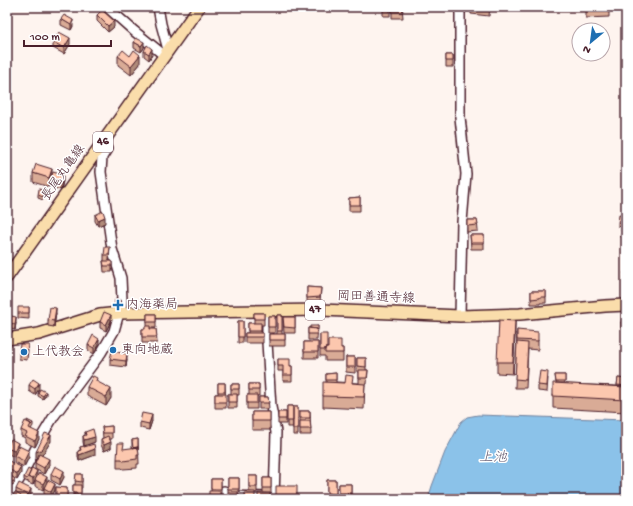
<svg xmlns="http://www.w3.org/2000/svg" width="633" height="506" font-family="'Gochi Hand','Klee One',sans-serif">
  <rect width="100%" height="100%" fill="#fef4ef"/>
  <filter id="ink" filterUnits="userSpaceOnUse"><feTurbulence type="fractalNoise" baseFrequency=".025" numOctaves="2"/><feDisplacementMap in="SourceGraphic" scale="8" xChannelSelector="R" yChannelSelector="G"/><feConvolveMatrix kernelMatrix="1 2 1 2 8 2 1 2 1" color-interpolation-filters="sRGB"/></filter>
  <g filter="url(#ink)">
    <path fill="#8bc2e9" stroke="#71819d" d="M478,415L626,420V499H428L432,486L445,452L461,422L467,417Z"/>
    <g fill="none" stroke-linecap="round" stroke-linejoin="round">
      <g stroke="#4a1f2b" stroke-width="12">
        <path id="minor" d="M107,7L134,31L165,56
          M158,7L161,24L167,46L170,48
          M460,7V117L466,174L462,222L460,316
          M267,311V342L271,407L276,432L274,499
          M224,491V496L271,497
          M8,499L23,473L42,436L54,416L101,353L114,331L119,313L121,310L122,300L121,278L112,249L101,172L102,157L107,149"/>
      </g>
      <g stroke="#4a1f2b" stroke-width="14">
        <path id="major" d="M7,277L199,7
          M7,339L39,334L100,315L119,313L322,310L460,316L520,314L605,306L626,305"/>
      </g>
      <use href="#minor" stroke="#fff" stroke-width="9"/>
      <use href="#major" stroke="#faddab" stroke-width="11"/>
    </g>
    <path fill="#d9ab96" stroke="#4a1f2b" d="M383,7H390V16H383Z
      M392,7H402L403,18H392Z
      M471,7H490L489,16L471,14Z
      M586,7H609V17L586,18Z
      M97,15L114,27L108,32L97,21Z
      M61,19L73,26L71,30L61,25Z
      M53,42L70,44L64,54L53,48Z
      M134,42L144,48L141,52L134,48Z
      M144,51L152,55L149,60L144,56Z
      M446,55H453V67H446Z
      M118,56L140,64L131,75L118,65Z
      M33,173L63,181L61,190L50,187V184L49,187L33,182Z
      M45,194L43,200L38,198V195Z
      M360,197V211H349V198Z
      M625,213H626V238L621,237L622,227L618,226V223L623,219V227Z
      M95,215L105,223L98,226L95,221Z
      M467,220H477L478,231L467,232Z
      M470,235H484V249H471Z
      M110,247L109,261H112V272H104L103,261H104V255Z
      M626,250V280H624L625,264V259Z
      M307,287L321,288L320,303H307Z
      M531,291H546V303H540V304H531Z
      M115,300H120V308H115Z
      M29,307V319L18,318V313Z
      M626,311V329L621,328V323Z
      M56,313L54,327L48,326V320Z
      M254,313H264V325H261V333H263V343H245V333H248V323H254Z
      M147,314H156V328H150V329H156L157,343H142V329H145L147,326Z
      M7,315L16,323L15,330L11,329L10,334H7Z
      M277,315H282V334H285V346H269V334H277Z
      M268,316H275V333H268Z
      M283,317H295V333H284Z
      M111,321L106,331L100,328V322Z
      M238,321H243V343H238Z
      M318,326L317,340H308V328Z
      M517,330L538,340V350L528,349L526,388H515Z
      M515,333L513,374L497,373V362Z
      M320,334L327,348H343V361H325V356H320Z
      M304,342H318V358H304Z
      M88,345H99L94,354L88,350Z
      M28,350L27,360L19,359V353Z
      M346,357H355V373L346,372Z
      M357,358H366V370H368L367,384H365L364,409L323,407V396L326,382V374L336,373V382L359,383V372H357Z
      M110,359L127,360L126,367L110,365Z
      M278,359L290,366H292V381H283V371H278Z
      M555,375H565V384L617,386L618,378L626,379V412L553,408V396L556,383Z
      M548,378L547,392L538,391V385Z
      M97,382L111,398L106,406L87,396V387Z
      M218,383H225L226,408H215V394H218Z
      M231,384H239V395H237V408H228V394H231Z
      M249,384H259V396H257V409H247V395H249Z
      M29,385L39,389L35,395L29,391Z
      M38,393L46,395L43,399L38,396Z
      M259,397H268L269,409H259Z
      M287,406H293V427H287Z
      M293,407H298V435H293Z
      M300,411H310L311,435H300Z
      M252,412H270V430H252Z
      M278,412H286V424H278Z
      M152,421L149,430L140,428V422Z
      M33,423V426L31,429L39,439L35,447L25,442V438L21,436V430Z
      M112,426V439H110L111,448L104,451L101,445V439L103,438L102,427Z
      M85,432L95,442L84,446L83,442V436L85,435Z
      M138,439L139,464H137V468L123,469L122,468H117V459L132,448V440Z
      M51,441L43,454L42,455L49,465L44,474L35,469V463L38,457L36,458Z
      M7,446L18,448L29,457L24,467L14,462V457L7,453Z
      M80,447H84L95,455L79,461L78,457V451H80Z
      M7,465L21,473L17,480L7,474Z
      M51,474L64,477L60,485L51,480Z
      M76,474H82V488H81V495L74,499H73V485H75Z
      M37,476L47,482L55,490L51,498H56V487L67,488V499H46L51,498L44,494V489L43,490L35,486V481L33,485L28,483V481L27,482L24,480V477Z
      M249,476H257V493L249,492Z
      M228,478H239V495L228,492Z
      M263,478H271V494L263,493Z
      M211,479H221V495L211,491Z
      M9,480L15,481L13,485L11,484V490L9,483Z
      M327,480H336V499H327Z
      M339,484H351V494L353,499H339Z
      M16,489L31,495L29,499H25L21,497V499L16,493Z"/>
    <path fill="#b08b7a" stroke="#4a1f2b" d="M73,20V26L71,30V25Z
      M114,21V27L108,32V26Z
      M70,38V44L64,54V48Z
      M144,42V48L141,52V46Z
      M152,49V55L149,60V54Z
      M140,55V64L131,75V66Z
      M52,169V177L50,181L49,187V178Z
      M63,175V181L61,190V184Z
      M105,217V223L98,226V220Z
      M56,308V313L54,327V321Z
      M111,315V321L106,331V325Z
      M16,317V323L15,330V324Z
      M515,321V333L513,374V362Z
      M99,339V345L94,354V348Z
      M127,354V360L126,367V361Z
      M39,383V389L35,395V389Z
      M111,389V398L106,406V397Z
      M46,392V395L43,399V396Z
      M152,415V421L149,430V424Z
      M39,433V439L35,447V441Z
      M51,435V441L43,454L41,456L36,458V452Z
      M95,437V442L84,446V440Z
      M111,442V448L104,451V445Z
      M18,443V449L14,457V451Z
      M95,449V455L79,461V455Z
      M29,451V457L24,467V461Z
      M49,459V465L44,474V468Z
      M21,467V473L17,480V474Z
      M37,471V477L33,485V479Z
      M64,471V477L60,485V479Z
      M47,477V483L43,490V484Z
      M11,484V490L7,498V492Z
      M55,484V490L51,498V492Z
      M31,489V495L29,499H28V495Z"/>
    <path fill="#fcc7ae" stroke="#4a1f2b" d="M383,7H390V10H383Z
      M392,7H402L403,12H392Z
      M586,7H609V8L586,9Z
      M102,10L114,21L108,26L97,15Z
      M64,15L73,20L71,25L61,19Z
      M59,32L70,38L64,48L53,42Z
      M136,38L144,42L141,46L134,42Z
      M147,45L152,49L149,54L144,51Z
      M123,50L130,56L134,50L140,55L131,66L118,56Z
      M446,55H453V61H446Z
      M36,164L52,169L49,178L33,173Z
      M53,172L63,175L61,184L50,181Z
      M39,189L45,191L43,197L38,195Z
      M360,197V205H349V198Z
      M103,211L105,217L98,220L95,215Z
      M625,213H626V225H623Z
      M619,215L623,216V224L618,223Z
      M467,220H477L478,225L467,226Z
      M622,226L626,227V232L621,231Z
      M470,235H484V243H471Z
      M105,247H110L109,255H104Z
      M626,250V259H625Z
      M103,261H112V266H104Z
      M626,261V274H624Z
      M307,287L321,288L320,297L307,298Z
      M531,291H546V297H540V298L531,299Z
      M115,300H120V305H115Z
      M18,307H29V313H18Z
      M50,307L56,308L54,321L48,320Z
      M623,310L626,311V323H621Z
      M104,312L111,315L106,325L100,322Z
      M254,313H264V319H254Z
      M147,314H156V322H147Z
      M7,315L16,317L15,324L7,323Z
      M277,315H282V331H277Z
      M268,316H275V327H268Z
      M283,317H295V328L284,327Z
      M499,320L515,321L513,362H497Z
      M238,321H243V337H238Z
      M248,323H261V331H248Z
      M145,326H150V329H156L157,337H142V329H145Z
      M310,326H318V330L317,329L310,328Z
      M7,328H11L10,331H7Z
      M308,328L317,329V334H308Z
      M517,330L538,332V341L517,340Z
      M245,333H263V337H245Z
      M269,334H285V340H269Z
      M320,334H327V348H325V350H320Z
      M93,335L99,339L94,348L88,345Z
      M328,340H341V348H343V353H325V348H328Z
      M304,342H318V352H304Z
      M517,342L528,343L526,380L515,379Z
      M20,344H28L27,354L19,353Z
      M112,351L127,354L126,361L110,359Z
      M346,357H355V367H346Z
      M357,358H366V367L357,366Z
      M278,359H290V366H292V375H283V366H278Z
      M359,370H368L367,378H359Z
      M540,371L548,372L547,386L538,385Z
      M336,373V380H326V374Z
      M346,375L353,376L352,383L365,384L364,397L323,396V382L345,383Z
      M555,375H565V382H556Z
      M93,376L97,378L96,381L111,389L106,397L87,387Z
      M618,378L626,379V386L617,385Z
      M33,379L39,383L35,389L29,385Z
      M218,383H225V392H218Z
      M553,383L626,387V400L553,396Z
      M231,384H239V389H231Z
      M249,384H259V390H249Z
      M40,389L46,392L43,396L38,393Z
      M215,394H226V402H215Z
      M228,394H237V402H228Z
      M247,395H257V403H247Z
      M259,397H268L269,403H259Z
      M287,406H293V421H287Z
      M293,407H298V429H293Z
      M300,411H310V418H300Z
      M252,412H270V421H252Z
      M278,412H286V419H278Z
      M142,413L152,415L149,424L140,422Z
      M27,420L33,423L31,425V424L27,421Z
      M25,421L31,424L29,428L39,433L35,441L25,436L27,433L21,430Z
      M300,421H310L311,429H300Z
      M112,426V433H103L102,427Z
      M93,429L95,437L84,440L83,436L86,435L85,432Z
      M45,433L51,435L43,448L41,450L36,452Z
      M108,436L111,442L104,445L101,439Z
      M11,439L18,443L14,451L7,448Z
      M138,439V449V447L133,448L132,440Z
      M118,443H124L123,449L138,447L139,455H137V459L123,461L122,459H117Z
      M94,444L95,449L79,455L78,451L81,450L80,447L84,446V447Z
      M19,446L29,451L24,461L14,456Z
      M39,454L49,459L44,468L35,463Z
      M9,461L21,467L17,474L7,468V465Z
      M55,466L64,471L60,479L51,474Z
      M32,468L37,471L33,479L28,477Z
      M28,469L31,471L27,479L24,477Z
      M39,473L47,477L43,484L35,480Z
      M76,474H82V482L75,481Z
      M11,476L15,479L13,482L9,480Z
      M249,476H257V487H249Z
      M228,478H239V489H228Z
      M263,478H271V488H263Z
      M211,479H221V489H211Z
      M48,480L55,484L51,492L44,488Z
      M327,480H336V494L327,493Z
      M7,482L11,484L7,492Z
      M19,483L31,489L28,495L16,489Z
      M339,484H351V493H339Z
      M73,485H81V493H73Z
      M276,486H297V499H276Z
      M56,487L67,488V496H56Z
      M209,491H220V499H209Z
      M15,492L21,496L19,499H11Z
      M228,492H238V499H228Z
      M245,492H255V499H245Z
      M258,493H270V499H258Z
      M74,494L82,495L81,499H74Z
      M343,494H353V499H343Z
      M46,498H57V499H46Z"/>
  </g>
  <g fill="#1f6fb2" stroke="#fff" stroke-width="1.5">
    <path d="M116 299h4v4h4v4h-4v4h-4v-4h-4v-4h4z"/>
    <circle cx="113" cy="350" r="4"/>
    <circle cx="24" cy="352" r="4"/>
  </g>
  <g text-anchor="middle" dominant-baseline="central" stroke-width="3" stroke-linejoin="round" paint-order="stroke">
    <g fill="#fff" stroke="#80626b" stroke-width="1">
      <rect x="93" y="132" width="20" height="20" rx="3"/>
      <rect x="305" y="300" width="20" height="20" rx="3"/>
    </g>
    <g font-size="12" font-weight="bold" fill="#4a1f2b">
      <text x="103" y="142">46</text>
      <text x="315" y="310">47</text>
    </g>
    <g font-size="13" fill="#4a1f2b" stroke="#fff">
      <text transform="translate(64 173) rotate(-55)">長尾丸亀線</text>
      <text transform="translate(376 298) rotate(2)">岡田善通寺線</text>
    </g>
    <g font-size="13" fill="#4a1f2b" stroke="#fff" text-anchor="start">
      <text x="126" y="305">内海薬局</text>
      <text x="121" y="350">東向地蔵</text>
      <text x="32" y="352">上代教会</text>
    </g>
    <g font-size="14" font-style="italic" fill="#61586e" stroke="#fff">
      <text x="493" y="458">上池</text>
    </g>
  </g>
  <rect width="633" height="506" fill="none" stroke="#fff" stroke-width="24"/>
  <rect x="12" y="12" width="609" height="482" fill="none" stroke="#4a1f2b" stroke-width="1.5" filter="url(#ink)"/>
  <g transform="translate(591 42) rotate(209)"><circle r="19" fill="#ffffff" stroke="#b7a5aa"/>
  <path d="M0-3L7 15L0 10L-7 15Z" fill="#1f6fb2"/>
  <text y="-6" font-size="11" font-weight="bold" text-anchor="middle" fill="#4a1f2b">N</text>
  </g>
  <path d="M24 40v6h87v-6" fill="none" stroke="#4a1f2b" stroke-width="2"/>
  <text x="30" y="40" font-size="12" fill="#4a1f2b" stroke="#ffffff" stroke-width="3" paint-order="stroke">100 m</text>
</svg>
